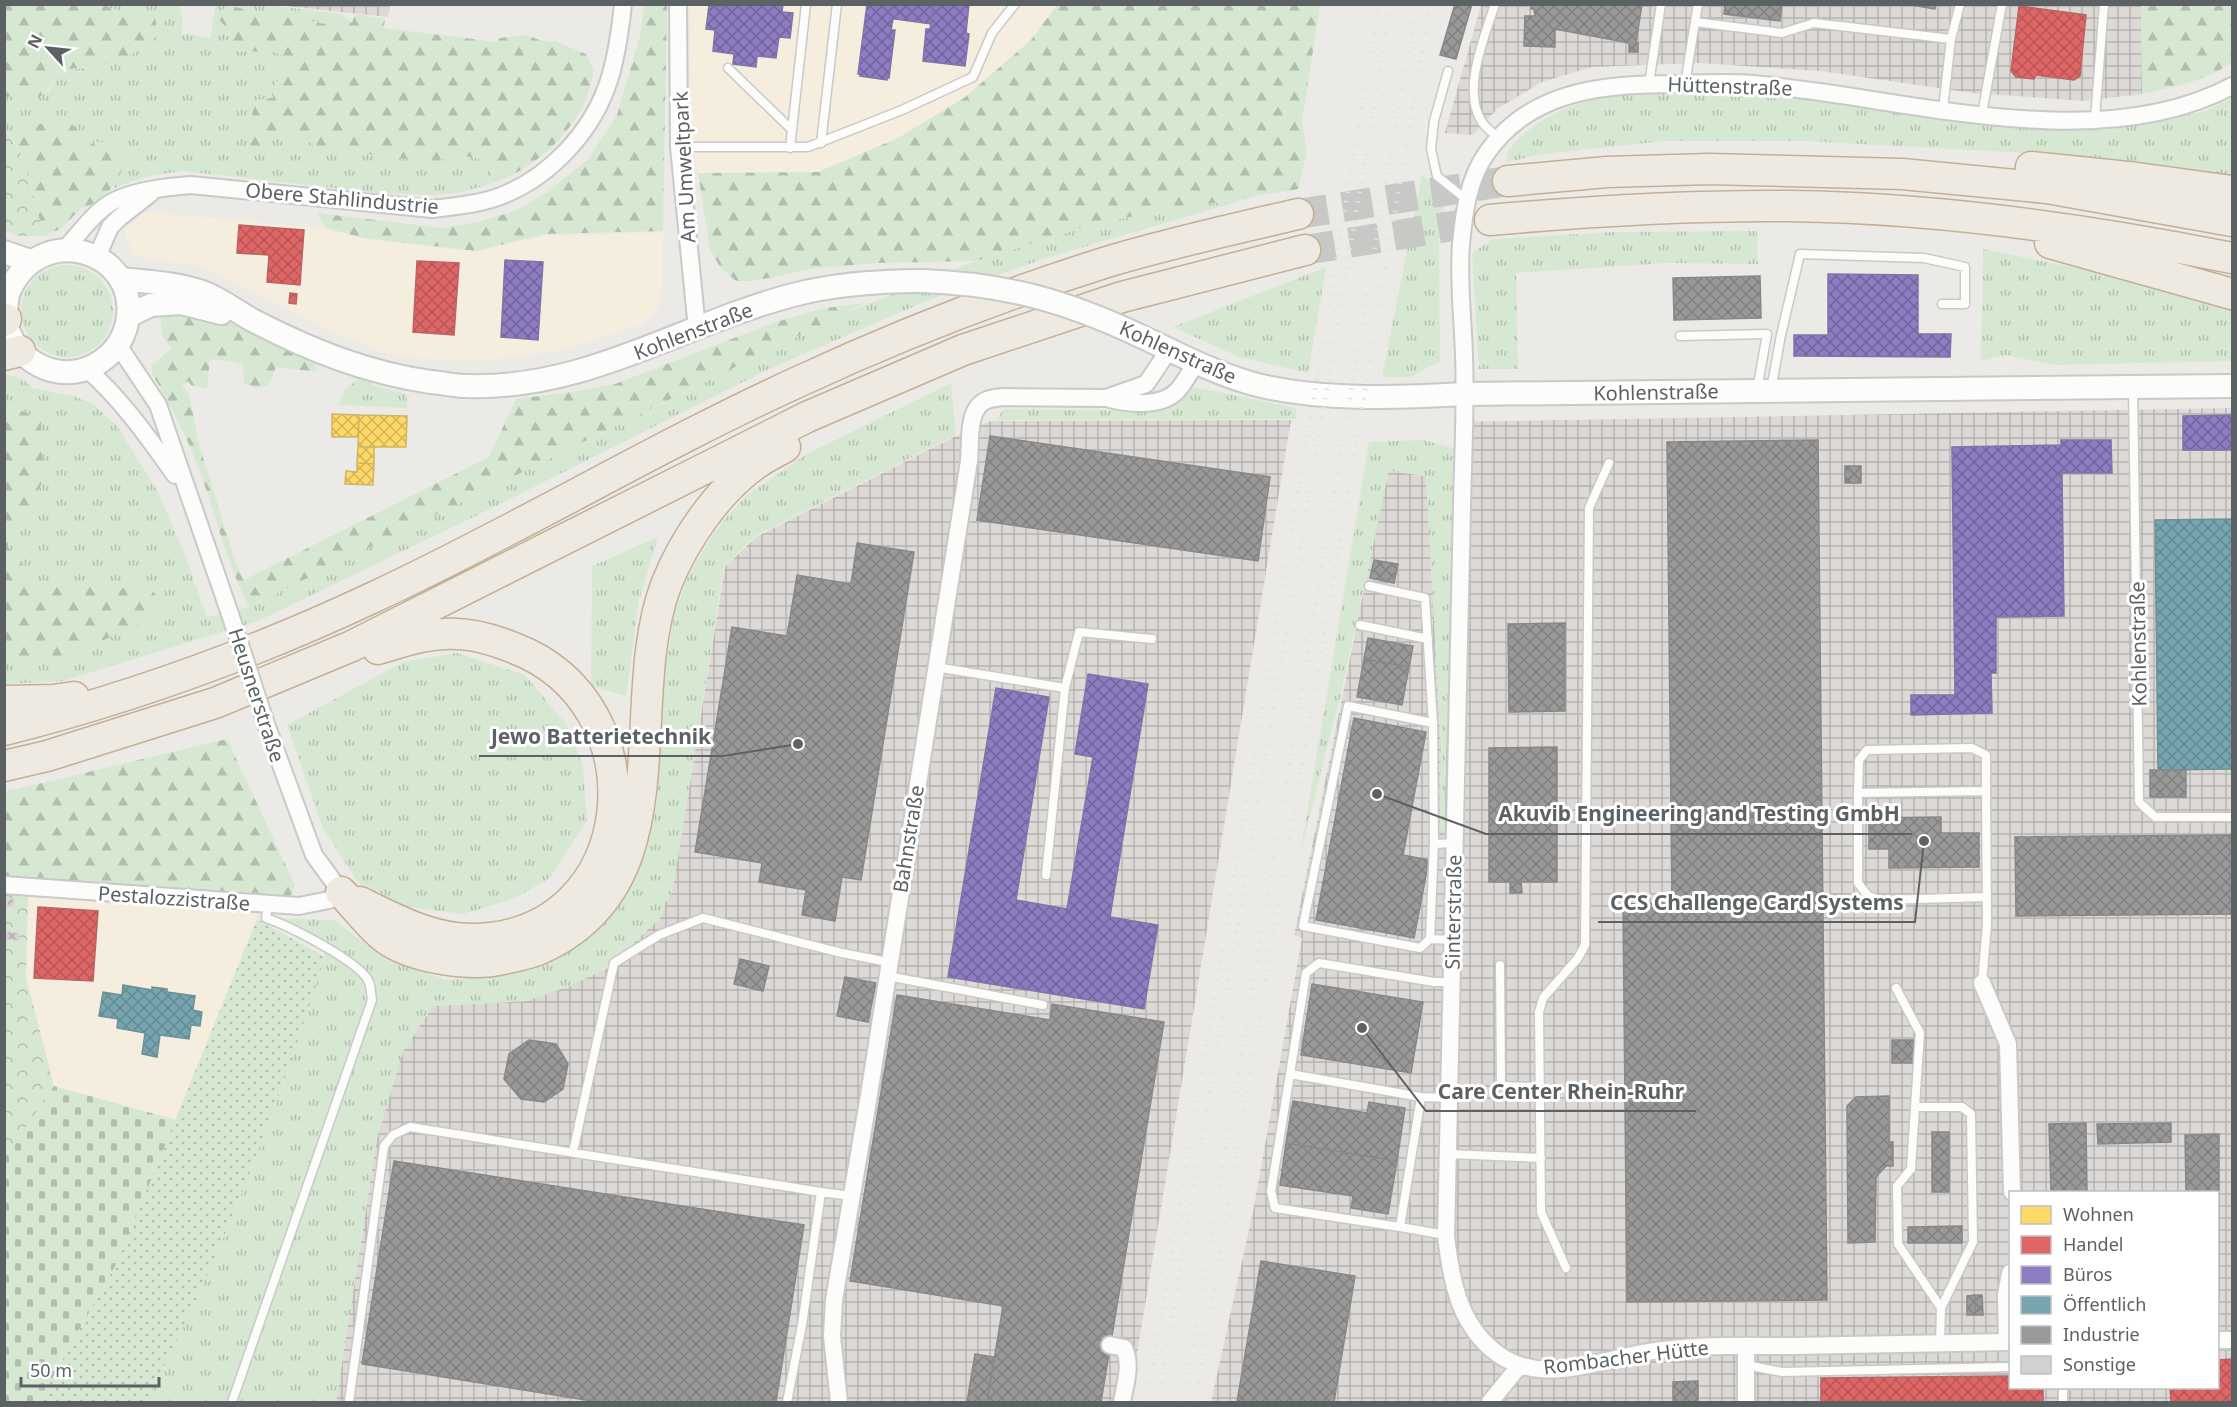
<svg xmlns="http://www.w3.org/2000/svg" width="2237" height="1407" font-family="'Noto Sans',sans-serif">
  <defs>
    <pattern id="industrial-grid" width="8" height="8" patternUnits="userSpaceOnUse" patternTransform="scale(1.5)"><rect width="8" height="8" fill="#dcd9d6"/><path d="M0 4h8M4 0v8" fill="none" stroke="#b6b3b1"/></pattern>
    <pattern id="grass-tufts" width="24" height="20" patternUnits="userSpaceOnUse" patternTransform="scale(1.5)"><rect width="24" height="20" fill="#d7e8d2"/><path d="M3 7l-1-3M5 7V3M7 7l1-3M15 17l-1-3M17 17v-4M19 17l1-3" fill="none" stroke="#b2bfae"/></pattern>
    <pattern id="forest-firs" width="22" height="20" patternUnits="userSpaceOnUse" patternTransform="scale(1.5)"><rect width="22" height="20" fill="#d7e8d2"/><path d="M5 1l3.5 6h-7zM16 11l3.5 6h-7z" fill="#b2bfae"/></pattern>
    <pattern id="cemetery-stones" width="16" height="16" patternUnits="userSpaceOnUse" patternTransform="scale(1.5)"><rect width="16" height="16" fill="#d7e8d2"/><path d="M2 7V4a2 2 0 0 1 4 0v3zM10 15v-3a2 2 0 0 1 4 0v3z" fill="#b2bfae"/></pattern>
    <pattern id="park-crowns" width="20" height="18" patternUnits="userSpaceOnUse" patternTransform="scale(1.5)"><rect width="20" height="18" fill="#d7e8d2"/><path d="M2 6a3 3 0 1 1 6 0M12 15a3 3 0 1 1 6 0" fill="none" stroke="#b2bfae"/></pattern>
    <pattern id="garden-dots" width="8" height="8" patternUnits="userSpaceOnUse" patternTransform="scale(1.5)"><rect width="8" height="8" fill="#d7e8d2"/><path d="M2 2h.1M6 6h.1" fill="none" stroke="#b2bfae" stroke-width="1.8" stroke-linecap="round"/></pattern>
    <pattern id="homes-cross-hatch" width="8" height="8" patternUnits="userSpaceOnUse" patternTransform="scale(1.5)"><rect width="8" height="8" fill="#ffd966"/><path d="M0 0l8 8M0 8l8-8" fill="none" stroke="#d2b358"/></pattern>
    <pattern id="shops-cross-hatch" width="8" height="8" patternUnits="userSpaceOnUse" patternTransform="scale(1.5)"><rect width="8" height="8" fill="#e06666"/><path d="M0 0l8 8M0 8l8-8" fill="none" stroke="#b95758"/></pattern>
    <pattern id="offices-cross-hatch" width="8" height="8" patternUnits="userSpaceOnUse" patternTransform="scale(1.5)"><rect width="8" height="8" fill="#8e7cc3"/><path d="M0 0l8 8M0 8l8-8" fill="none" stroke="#72649a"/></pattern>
    <pattern id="public-cross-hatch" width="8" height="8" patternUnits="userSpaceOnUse" patternTransform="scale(1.5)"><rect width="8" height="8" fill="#76a5af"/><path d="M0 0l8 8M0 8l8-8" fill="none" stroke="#648a92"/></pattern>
    <pattern id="industry-cross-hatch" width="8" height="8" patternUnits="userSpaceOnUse" patternTransform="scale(1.5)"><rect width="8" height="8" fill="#999"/><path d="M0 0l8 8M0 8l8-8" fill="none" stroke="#808080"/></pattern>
    <pattern id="building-cross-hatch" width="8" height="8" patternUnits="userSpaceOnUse" patternTransform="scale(1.5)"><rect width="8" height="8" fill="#d3d1cf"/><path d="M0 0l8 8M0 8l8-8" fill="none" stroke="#aeadac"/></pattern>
  </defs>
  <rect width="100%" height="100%" fill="#eceae6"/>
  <path fill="#f5eedf" d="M690,5H1057L1031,40L964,98L898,138L818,172L698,173L692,135L690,89Z
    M145,212L324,228L363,239L477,252L545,236L663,233V283L657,309L642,324L564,350L479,361L414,358L385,353L340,335L204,267L134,256L124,231Z
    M28,894L248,907L257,919L176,1120L54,1086L26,977Z"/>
  <path fill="url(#industrial-grid)" fill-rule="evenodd" d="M276,5L390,4V5L388,17Z
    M1481,5H2141L2142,94L2085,101L1973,93L1820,71L1699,63L1592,67L1542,82L1497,109L1473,135L1445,133Z
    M2232,408V1402H1211L1253,1212L1302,938L1294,935L1388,471L1426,476L1441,746L1440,827L1444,832L1455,422ZM2010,1192H2218V1388H2010Z
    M1291,420L1129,1402H336L377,1138L402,1052L433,1006L527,1001L606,969L662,916L665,903L672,893L725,567L756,537L960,434L991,421Z"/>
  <path fill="url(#grass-tufts)" d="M100,5H180L183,20L181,33L211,38L215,5H267L342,14L325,24L229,6L226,25L231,36L230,51L276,52L289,59L286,71L271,89L273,98L263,137H301L319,148L431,162L456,155L478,158L487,166L490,184L459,193L433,195L378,193L183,171C158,174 136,178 113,189L118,180L80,149L27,125L12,138L5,128L4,94L7,96L49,91L58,70L87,68L151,11L124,12Z
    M1709,92L1847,102L1998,127L2104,130L2206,111L2232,98V175L2042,154L1805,141H1665L1542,154L1507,162V152C1514,144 1521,135 1530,129C1583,89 1646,93 1709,92Z
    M1422,175L1446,199L1439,239L1440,361L1410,377H1382Z
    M1257,196L1046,258L929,300L771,368L494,507L258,621L63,681L5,684V375L21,378L33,388L73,396L93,404L117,426L157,490L185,555L207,617L249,607L841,315L976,261L1100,222Z
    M1757,231L1758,264L1664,263L1516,273L1518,369H1479L1472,253L1493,239L1613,232Z
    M1983,249L2091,271L2232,307V361L2055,365L2006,355L1981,361Z
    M21 311a46 46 0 1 1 92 0a46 46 0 1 1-92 0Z
    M1326,267L1308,373L1239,357L1173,327Z
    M359,379L372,382V385L407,394V408L339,405L344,390Z
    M951,383L956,435L755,536L724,567L672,893L665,903L662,916L606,969L570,986L527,1001L433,1006L403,1052L377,1138L336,1402H146C220,1261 277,1110 325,957L322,941L277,918L334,920L387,960L447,980L501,974L568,951L626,892L647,844L657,801L665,669L675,611L688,577L706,545L724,520L746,496L807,454Z
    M1194,387L1296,408L1297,419L996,420L1004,409L1153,411Z
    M1424,440L1454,448L1444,834L1440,827L1441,746L1426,476L1389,471L1341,694L1300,855L1369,442Z
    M658,537L639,600L626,696L591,686L592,566Z
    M457,653L525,675L566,724L583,766L587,820L550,878L513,899L463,914L407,907L358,882L323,828L287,725L403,662Z"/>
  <path fill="url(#forest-firs)" d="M100,4L124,12L152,11L156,22L157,36C151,41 145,47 138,51C114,64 85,68 58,70C43,102 41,100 6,96L4,94L5,5Z
    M644,5H667L663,231L545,234L476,251L364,238L326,228L317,213L442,228L477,222L513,212L545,194L587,160L617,115L641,33Z
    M1057,5H1320L1302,121L1307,153L1298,189L1100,222L976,261L878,263L817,268L753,281H736L720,267L710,249L698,173L818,172L898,138L964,98L1031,40Z
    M2141,5H2232V62C2209,80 2171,88 2142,94Z
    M229,6L325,24L342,14L352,23L355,14L385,19L384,28L497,42L500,38L526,35L542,41H555L586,54L594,72C591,81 589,90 586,99C569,138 531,171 490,184L487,166L478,158L456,155L431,162L319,148L301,137H264L262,147L251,146L246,137L256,100L273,98L271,89L286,71L289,59L275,52L229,51C232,35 230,28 216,18L218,12Z
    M70,122L79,132L80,149L97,142L115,143L125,158C119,179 117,186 99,199C93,204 89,207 81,208L62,228L44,236L22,155L12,138L26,125Z
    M865,303L249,607C228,566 217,520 202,477C189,440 171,407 152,373V365L172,348C160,337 159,327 163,311L222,319L313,357L317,372L276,367L269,385L255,388L244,384L243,363L210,359L207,388L192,386L188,381L182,385L189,394L199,444L236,564L244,580L489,457L516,399L572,392L615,384L773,323L825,308Z
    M4,402L41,420L43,481L7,546L36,583L152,590L167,611L71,655L5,662Z
    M227,739L295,885L289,900L5,880L4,792Z"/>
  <path fill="url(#cemetery-stones)" d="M54,1086L176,1120L118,1261L39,1402H5L4,1157Z"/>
  <path fill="url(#park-crowns)" d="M4,128L22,155L44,236H19L5,230Z
    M5,892L28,894L26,977L54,1086L5,1157Z"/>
  <path fill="url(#garden-dots)" d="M257,919L325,957C277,1110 220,1261 146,1402H39L118,1261Z"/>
  <path fill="url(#homes-cross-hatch)" stroke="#ceb565" stroke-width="1.5" d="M332,414L359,415L358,437H332Z
    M359,415L407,416L406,447H358Z
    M358,447H374V464L357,463Z
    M357,463L374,464L373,485L345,484L346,471L357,472Z"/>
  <path fill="url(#shops-cross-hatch)" stroke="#b86465" stroke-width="1.5" d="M2019,6L2086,15L2080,76L2074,80L2036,75L2034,79L2016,77L2011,71Z
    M239,225L304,230L300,285L267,282L269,255L237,253Z
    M417,261L459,263L454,335L413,332Z
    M290,293L297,294L296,304L289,303Z
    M38,907L98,911L93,981L34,978Z
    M2232,1359V1402H2171L2170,1388H2218V1360Z
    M2010,1376V1388H2043V1402H1821V1378Z"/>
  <path fill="url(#offices-cross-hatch)" stroke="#7f74a6" stroke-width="1.5" d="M726,4H783L782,12L793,13L790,38L779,37L776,58L757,56L756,67L733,64L734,54L713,51L715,30L706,29L709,5L725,7Z
    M867,4H898L896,19H893L891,30H895L889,78L887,77V80L860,76V74H858Z
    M898,4H933L931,24L896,19Z
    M933,4H969L966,33L969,34L965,66L923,61L926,29H930Z
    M505,260L543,262L538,340L501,337Z
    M1828,274L1918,275V334H1951L1950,357L1794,356V335H1828Z
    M2232,415V450H2183V416Z
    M2061,440H2111L2112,473H2062L2064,616L1996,617V673H1991L1992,713L1911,715V695H1955L1952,447L2061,445Z
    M1088,674L1148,684L1110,917L1158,925L1144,1009L948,977L996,688L1049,697L1016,900L1067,909L1093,757L1075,754Z"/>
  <path fill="url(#public-cross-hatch)" stroke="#6e9198" stroke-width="1.5" d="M2232,519V769L2158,770L2155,520Z
    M123,985L152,990V987L167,989V992L195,996L193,1010L202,1012L200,1026L191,1025L189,1039L160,1035L157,1057L142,1054L145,1033L117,1028L118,1019L99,1016L103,992L122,995Z"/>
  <path fill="url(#industry-cross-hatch)" stroke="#878889" stroke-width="1.5" d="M1455,4H1472L1456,59L1440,55Z
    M1532,4H1642L1636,43H1638V52H1629V43L1555,29V47L1524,46L1525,16H1535L1534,9H1531Z
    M1725,4H1782L1780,21L1724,14Z
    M1904,4H1936L1935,9Z
    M1760,276L1761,318L1674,320L1673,278Z
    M990,436L1270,477L1258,561L977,520Z
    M1818,440L1827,1300L1627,1302L1623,904L1672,903L1667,442Z
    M1845,466H1861V483H1845Z
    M857,543L914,552L861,880L842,877L835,921L802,915L806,890L759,882L762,863L695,852L732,627L787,636L797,575L851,584Z
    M1374,560L1398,564L1394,583L1370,578Z
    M1565,623V711L1509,712L1508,624Z
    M1368,638L1413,646L1409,667L1364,659Z
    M1364,659L1409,667L1402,705L1357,697Z
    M1354,718L1426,732L1403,855L1429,860L1414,938L1316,920Z
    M1557,747V882H1489V748Z
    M2150,770H2186V797H2150Z
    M1941,817V833H1979V867L1889,868V849H1869V818Z
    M2232,835V914L2016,916L2015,837Z
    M1510,882H1521L1522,893H1510Z
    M740,959L769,966L763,991L734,984Z
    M845,977L876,983L868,1022L837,1016Z
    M1312,984L1423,1002L1411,1073L1301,1055Z
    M897,995L1050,1020L1052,1004L1164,1022L1101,1402H987L1003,1306L850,1281Z
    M529,1040L556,1044L568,1064L563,1089L544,1102L521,1099L504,1079L509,1054Z
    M1892,1040H1914V1063H1892Z
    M1889,1096V1142H1893V1166H1886L1876,1177L1875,1242L1848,1243L1847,1106L1856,1097Z
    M1293,1101L1367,1113L1369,1102L1405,1108L1397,1161L1286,1143Z
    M2086,1123L2087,1192H2051L2049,1124Z
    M2171,1123V1142L2098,1144L2097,1124Z
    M1932,1132H1949V1192H1932Z
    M2219,1134V1195L2218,1192H2186L2185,1135Z
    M1286,1143L1397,1161L1388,1214L1351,1208L1353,1196L1280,1185Z
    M394,1161L804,1225L776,1402H598L362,1364Z
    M2219,1195V1263H2218V1196Z
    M1962,1226V1243H1908V1227Z
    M1261,1261L1355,1276L1334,1402H1237Z
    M2218,1263H2219V1300H2218Z
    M1975,1295H1982L1983,1315H1975Z
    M1975,1295V1315H1967V1296Z
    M975,1354L994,1357L987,1402H967Z
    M1698,1381V1402H1673V1382Z"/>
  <path fill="url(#building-cross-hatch)" stroke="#dbd9d6" stroke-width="1.5" d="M7,899H14V907H7Z
    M4,931L19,933L18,941L4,939Z"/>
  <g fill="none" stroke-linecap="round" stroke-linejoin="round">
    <path stroke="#c8c8c6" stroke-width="30" stroke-dasharray="30 15" stroke-linecap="butt" d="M1298,214L1508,181
      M1305,250L1490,220"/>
    <g stroke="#c8c9c8" stroke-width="11">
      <path id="lane" d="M1495,4C1485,36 1461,91 1482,122C1486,128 1493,133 1498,138
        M1695,22L1698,4
        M728,68L791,129
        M1448,71L1434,121L1431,149L1437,176L1467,200
        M1649,84L1661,4
        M1685,84L1695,22L1782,33L1814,23L1951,39
        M1943,109L1951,39L1960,4
        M1982,114L2002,4
        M2095,119L2104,4
        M821,143L837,4
        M679,147H808L902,110L973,77L992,33L1015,4
        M790,148L806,4
        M1680,336L1767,334L1757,390
        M2133,388L2139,802L2155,817H2232
        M1771,390L1781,335L1800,254L1924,258L1965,267V304H1942
        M1369,586L1425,598L1433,723L1434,844L1455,843
        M1360,625L1428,639
        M935,667L1065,688L1046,875
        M1065,688L1079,632L1152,639
        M1858,793L1859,760L1867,750L1972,748L1986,755V791
        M1434,844L1430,939L1453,940
        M1430,939L1420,948L1303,926L1348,706L1433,723
        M1500,965L1501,1086L1540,1087
        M887,976L1043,1005
        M1982,983L1987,924L1986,791L1858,793V883L1868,896L1880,900L1987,897
        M1896,988L1920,1033L1915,1107
        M1290,1074L1306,973L1319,963L1434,982H1452
        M573,1152L614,963L659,935L703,918L842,953L888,962
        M1448,1154L1541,1158
        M821,1192L851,1196
        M1400,1227L1275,1208L1271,1191L1290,1074L1421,1097
        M1446,1235L1400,1227L1421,1097L1449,1098
        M1566,1268L1541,1212L1539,1012L1543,998L1578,958L1585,945L1589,508L1609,463
        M1940,1343L1941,1308L1973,1242L1971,1114L1962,1107H1915L1911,1169L1897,1186L1898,1244L1941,1308
        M1746,1365L1782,1372L2010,1367
        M2063,1388V1402
        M232,1402L372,1000C371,995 371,987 369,982C361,962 287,925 266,918L268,905
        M349,1402L384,1146L393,1135L410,1127L821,1192L802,1325L787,1402"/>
    </g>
    <g stroke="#c8c9c8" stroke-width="20">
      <path id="street" d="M678,4L679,147L697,329
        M65,249C80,233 96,209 116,200C139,190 166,187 191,185L432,209C457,206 484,204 508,193C551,174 589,134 606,89C616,63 620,33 623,4
        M97,257L110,227L119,218L150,194
        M118,345L158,405L230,614
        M1169,350L1146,384L1106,398C1127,404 1162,408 1178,390C1185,382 1190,372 1196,363
        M87,369C122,400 148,437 175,475
        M4,885L299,906L329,900L341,892L314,855L266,724
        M1982,983L2008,1044L2012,1192
        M2218,1340H2232
        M2007,1342L2006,1295L2010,1273
        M2010,1342C1938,1343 1865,1344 1792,1346C1741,1346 1691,1344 1642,1353C1598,1361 1546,1383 1504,1358C1460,1331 1451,1282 1446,1235C1452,992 1457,749 1462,505C1463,456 1466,405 1464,356C1463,319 1458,280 1461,244C1464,213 1468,180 1486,154C1530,89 1606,84 1679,84C1703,83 1729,82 1753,84C1900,96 2095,159 2232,86
        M1110,1345L1124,1348C1132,1365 1125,1385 1122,1402
        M1746,1346V1402
        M839,1402L832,1336L834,1300L868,1101L969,461C971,443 966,408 987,400C992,398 997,398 1002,397L1106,398
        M1490,1402L1520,1365"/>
    </g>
    <g stroke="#c8c9c8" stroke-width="26">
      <path id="secondary" d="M4,252L30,261
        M120,279C149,282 177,283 205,293C223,300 238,313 256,322C312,351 368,373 431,382C443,383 455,386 467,386C587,390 682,324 793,295C835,284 880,281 923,281
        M4,291L8,294C7,303 5,313 6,322C14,361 58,385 95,365C111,356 123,342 127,323C142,250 38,218 8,294
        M128,316L151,305L181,303L221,313
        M1136,334C1173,351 1209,371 1250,383C1314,401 1398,398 1465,394L2232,386"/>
    </g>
    <g stroke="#c4af94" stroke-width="33">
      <path id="highway" d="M2031,167L2137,178L2232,191
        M1508,181L1607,172L1709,169L1902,174L2047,188L2232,221
        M1490,220C1590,211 1690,205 1790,206C1939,208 2087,229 2232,258
        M2050,243L2232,294
        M4,321L6,319
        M4,355L20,351
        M4,701L53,700L74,697
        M4,730C131,698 255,653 374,597C518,530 655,447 800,381C899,335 1002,295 1107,262C1170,243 1234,229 1298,214
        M4,766L47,756L215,703L352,646L807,417L963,350L1122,297L1305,250
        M341,892C354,905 371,928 385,938C412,958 471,967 503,959C515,956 530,954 542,948C687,881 621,705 666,585C684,540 717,491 757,463C766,457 776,452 785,447
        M360,902C396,920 434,940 475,939C640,935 663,705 514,648C492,639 469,632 444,634C421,635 400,642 378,649"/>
    </g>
    <use href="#lane" stroke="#fcfcfb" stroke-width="8"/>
    <use href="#street" stroke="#fcfcfb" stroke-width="16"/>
    <use href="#secondary" stroke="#fcfcfb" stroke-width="22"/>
    <use href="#highway" stroke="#efeae1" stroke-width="30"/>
    <path stroke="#e3e2e2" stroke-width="4.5" stroke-dasharray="1.5 8" stroke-linecap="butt" d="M1147,1402L1379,4
      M1158,1402L1391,4
      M1184,1402L1374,251L1417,4
      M1195,1402L1430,4"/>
    <g stroke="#c8c9c8" stroke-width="20" stroke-linecap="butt">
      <path id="street-bridge" d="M230,614L266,724"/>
    </g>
    <g stroke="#c8c9c8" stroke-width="26" stroke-linecap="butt">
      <path id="secondary-bridge" d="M923,281C1004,284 1063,300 1136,334"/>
    </g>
    <use href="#street-bridge" stroke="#fcfcfb" stroke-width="16"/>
    <use href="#secondary-bridge" stroke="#fcfcfb" stroke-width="22"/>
  </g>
  <g text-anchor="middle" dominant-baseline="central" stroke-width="6" stroke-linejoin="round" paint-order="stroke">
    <g font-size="20" fill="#5c6164" stroke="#fff">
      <text transform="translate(1730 86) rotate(2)">Hüttenstraße</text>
      <text transform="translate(684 167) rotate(-93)">Am Umweltpark</text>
      <text transform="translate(342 198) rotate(5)">Obere Stahlindustrie</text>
      <text transform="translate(693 331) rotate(-21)">Kohlenstraße</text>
      <text transform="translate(1178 352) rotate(24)">Kohlenstraße</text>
      <text transform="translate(1656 392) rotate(-1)">Kohlenstraße</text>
      <text transform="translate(2138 644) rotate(-91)">Kohlenstraße</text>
      <text transform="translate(257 695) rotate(72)">Heusnerstraße</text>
      <text transform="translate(908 839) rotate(-81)">Bahnstraße</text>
      <text transform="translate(174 898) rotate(4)">Pestalozzistraße</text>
      <text transform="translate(1453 912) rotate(-89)">Sinterstraße</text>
      <text transform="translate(1626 1357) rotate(-7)">Rombacher Hütte</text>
    </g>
  </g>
  <path fill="none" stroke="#5c6164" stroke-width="2" d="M798 744L723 756H479M1377 794L1486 834H1912M1924 841L1915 922H1598M1362 1028L1426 1111H1696"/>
  <g fill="#5c6164" stroke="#fff" stroke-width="2">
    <circle cx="798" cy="744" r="6"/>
    <circle cx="1377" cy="794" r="6"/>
    <circle cx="1924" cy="841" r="6"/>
    <circle cx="1362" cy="1028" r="6"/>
  </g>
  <g font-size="21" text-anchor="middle" font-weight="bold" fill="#5c6164" stroke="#fff" stroke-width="6" stroke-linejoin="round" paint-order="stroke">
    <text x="601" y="744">Jewo Batterietechnik</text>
    <text x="1699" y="821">Akuvib Engineering and Testing GmbH</text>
    <text x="1757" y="910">CCS Challenge Card Systems</text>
    <text x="1561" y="1099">Care Center Rhein-Ruhr</text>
  </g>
  <rect width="2237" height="1407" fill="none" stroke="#5c6164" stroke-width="12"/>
  <rect x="2009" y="1191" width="210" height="198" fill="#ffffff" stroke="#bec0c1" stroke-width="1.5"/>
  <rect x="2021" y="1206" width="30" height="18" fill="#ffd966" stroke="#bec0c1" stroke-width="1.5"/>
  <text x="2063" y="1221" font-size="18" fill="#5c6164">Wohnen</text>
  <rect x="2021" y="1236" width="30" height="18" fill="#e06666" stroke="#bec0c1" stroke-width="1.5"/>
  <text x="2063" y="1251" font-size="18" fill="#5c6164">Handel</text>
  <rect x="2021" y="1266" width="30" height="18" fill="#8e7cc3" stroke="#bec0c1" stroke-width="1.5"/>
  <text x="2063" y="1281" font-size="18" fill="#5c6164">Büros</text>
  <rect x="2021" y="1296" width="30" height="18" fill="#76a5af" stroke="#bec0c1" stroke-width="1.5"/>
  <text x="2063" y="1311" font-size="18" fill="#5c6164">Öffentlich</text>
  <rect x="2021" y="1326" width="30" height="18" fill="#999999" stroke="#bec0c1" stroke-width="1.5"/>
  <text x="2063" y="1341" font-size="18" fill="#5c6164">Industrie</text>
  <rect x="2021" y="1356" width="30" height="18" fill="#d3d1cf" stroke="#bec0c1" stroke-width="1.5"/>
  <text x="2063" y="1371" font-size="18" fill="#5c6164">Sonstige</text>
  <g transform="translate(48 48) rotate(297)" stroke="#ffffff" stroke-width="4.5" paint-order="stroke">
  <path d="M0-4.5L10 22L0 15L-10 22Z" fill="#5c6164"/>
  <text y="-9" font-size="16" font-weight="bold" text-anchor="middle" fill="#5c6164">N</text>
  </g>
  <path d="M21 1377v9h138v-9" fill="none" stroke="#5c6164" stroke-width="3"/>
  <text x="30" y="1377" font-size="18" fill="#5c6164" stroke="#ffffff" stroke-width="4.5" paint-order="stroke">50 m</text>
</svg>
